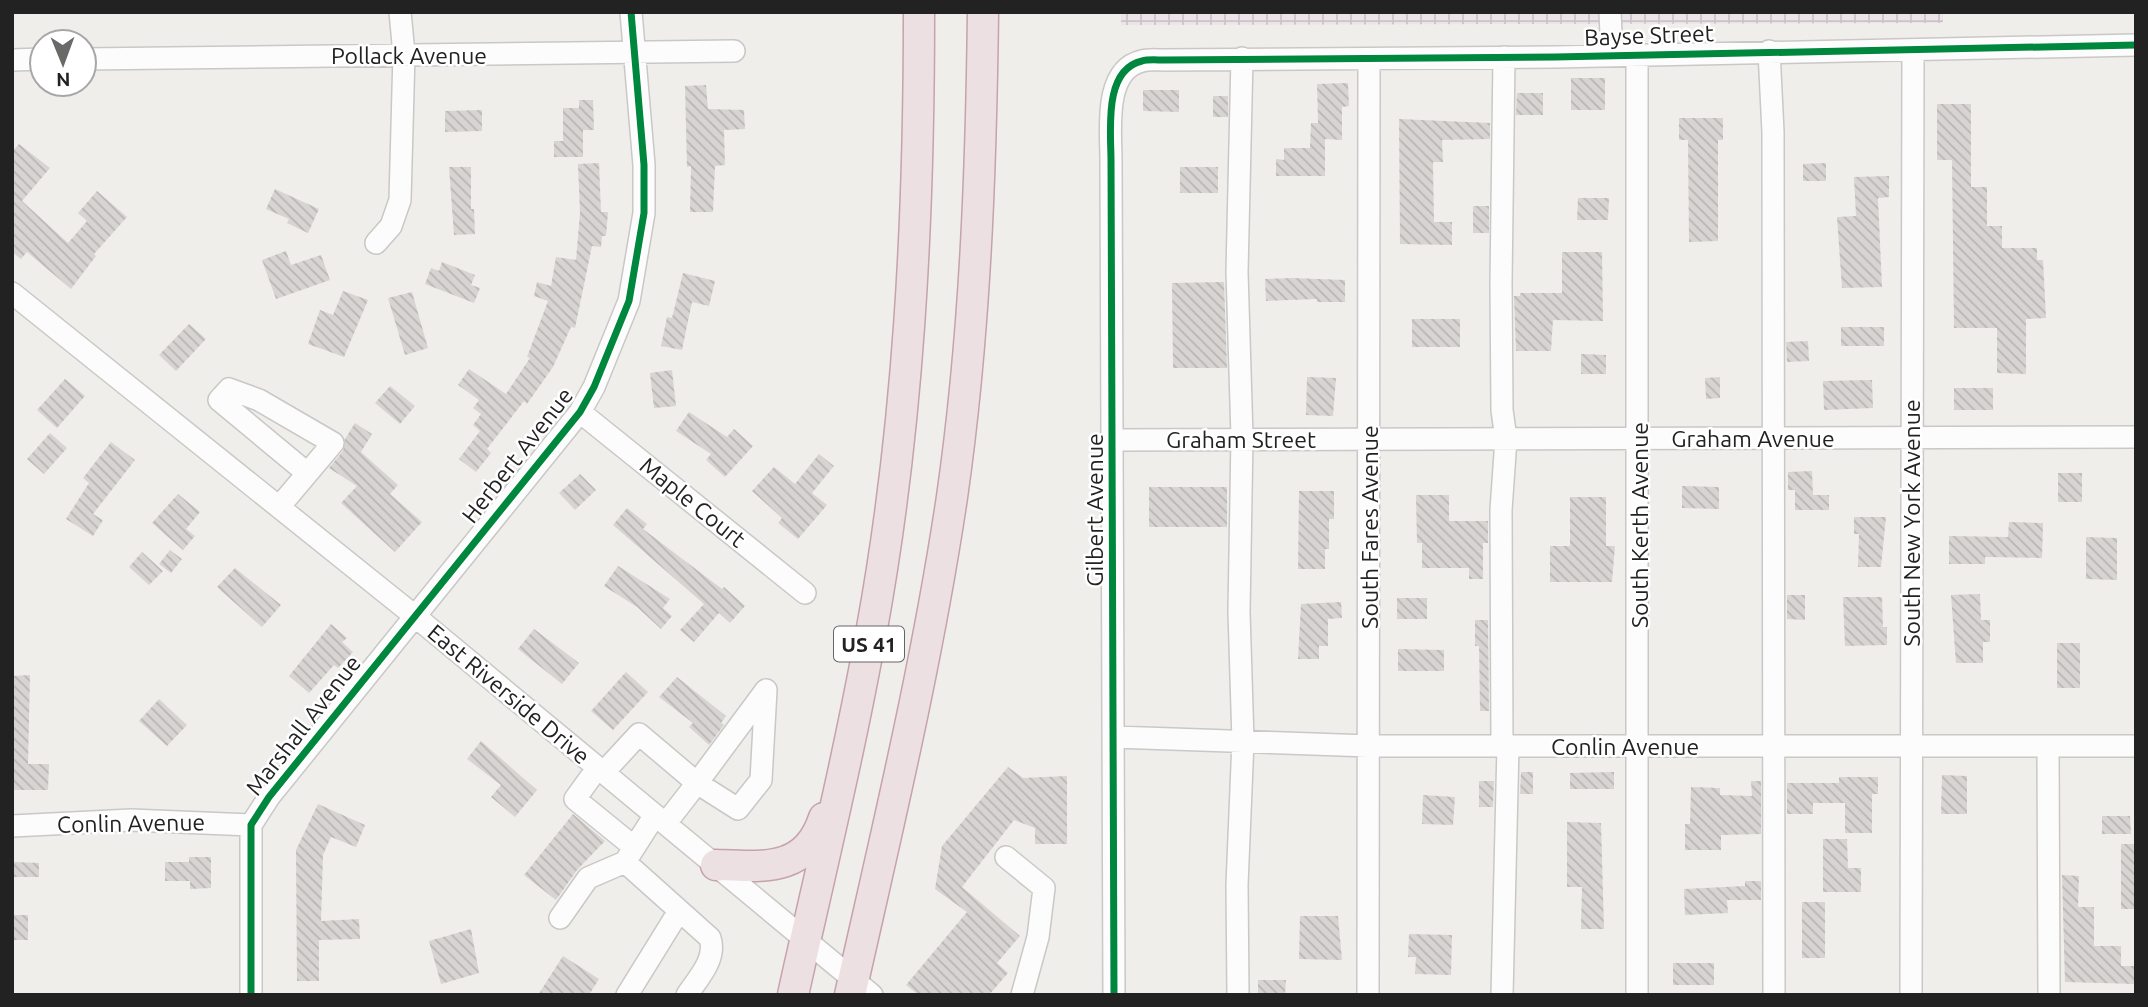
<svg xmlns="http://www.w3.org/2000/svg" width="2148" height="1007" font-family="Ubuntu,sans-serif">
  <defs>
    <pattern id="industrial-grid" width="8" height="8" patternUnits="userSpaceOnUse" patternTransform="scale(1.75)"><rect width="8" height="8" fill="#ede4e9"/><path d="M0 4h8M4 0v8" fill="none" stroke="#cbc3c8"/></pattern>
    <pattern id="building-back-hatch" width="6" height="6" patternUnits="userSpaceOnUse" patternTransform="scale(1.75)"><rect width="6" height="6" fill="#d7d4d2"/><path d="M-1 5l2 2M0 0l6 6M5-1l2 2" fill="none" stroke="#b8b6b4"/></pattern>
  </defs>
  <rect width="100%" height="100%" fill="#f0eeeb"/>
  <path fill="url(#industrial-grid)" d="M1121,12H1943V23L1121,25Z"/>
  <path fill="url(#building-back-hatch)" d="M1571,78H1605V110H1571Z
    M1348,83L1349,106L1342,107V140L1325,139V176H1276V159L1284,160V148H1310L1311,123H1318L1317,84Z
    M706,85L708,109L744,110L745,129L724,130L725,165L715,166L713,212H690L691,166L687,167L685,86Z
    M1143,90H1179V112L1143,111Z
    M1517,93H1543V115H1516Z
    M1213,96H1228V117H1213Z
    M579,100H593L594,130H583V157H554V141H563V108H579Z
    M1937,104H1971V187H1987V226H2002V248H2037V260H2043L2046,318L2026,319V374L1997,373V328H1954L1952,160H1937Z
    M482,110V131L445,132V111Z
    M1679,118H1723V140H1718V241L1689,242L1688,140H1679Z
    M1399,119L1490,123V139L1442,140L1443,162H1433L1434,222H1452V245L1400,244Z
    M19,144L50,168L22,201L68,243L87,221L78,213L97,191L127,217L94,254L96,256L71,289L27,252L21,259L12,252V152Z
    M599,163L601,212H608L606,236H602L601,247L592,246L575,328L571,327L553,367L527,404L524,401L487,449L491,453L476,472L459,459L480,431L473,425L481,414L473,408L479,400L458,385L469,369L506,394L530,358L527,357L548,301L534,296L537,282L551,286L556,257L576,260L580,213L578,164Z
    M1826,163V181H1803V164Z
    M449,167H471V209H474L475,234L454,235Z
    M1180,167H1218V193H1180Z
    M1889,176V197L1878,198L1882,287L1842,288L1837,217L1856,216L1854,177Z
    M275,189L319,209L308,233L287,223L289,219L266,209Z
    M1578,198H1609L1608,220H1577Z
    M1473,206H1489V233H1473Z
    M286,251L291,265L321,255L330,280L276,299L262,260Z
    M1562,252H1602L1603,321L1553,320L1551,351H1516L1514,296H1520V293H1562Z
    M442,262L475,275L471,285L480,288L474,303L425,284L431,268L439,271Z
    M683,273L715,281L709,306L692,302L682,350L661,346L667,317L672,318Z
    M1292,278L1345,280V302H1317V299L1266,301L1265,279Z
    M1224,282L1227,368H1173L1172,283Z
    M343,291L368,300L344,357L308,344L320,310L333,315Z
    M412,292L428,348L405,355L388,298Z
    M1412,319H1460V347H1412Z
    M189,324L206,339L176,371L159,355Z
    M1841,327H1884V346H1841Z
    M1808,341L1809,361L1787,362L1786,342Z
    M1581,354L1606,355V374H1581Z
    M672,370L676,406L654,408L650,373Z
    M1307,377L1336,378L1333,416L1306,415Z
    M1720,377V398L1706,399L1705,378Z
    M65,379L85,396L57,428L37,410Z
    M1872,380L1873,408L1824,410L1823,381Z
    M390,386L415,406L400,424L375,403Z
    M1954,388H1993V410H1954Z
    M689,412L727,437L734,429L753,446L725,477L706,460L711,454L676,431Z
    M355,423L372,434L361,452L398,485L390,494L422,522L395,552L341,503L357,486L329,468L343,451L345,439Z
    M50,433L67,448L44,474L27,459Z
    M111,442L135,460L93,514L103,520L93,536L66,519L89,483L83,478Z
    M819,454L834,466L812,493L827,505L798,539L778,523L782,518L752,491L774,467L795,484Z
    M1812,471L1813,495H1829V510H1795V490H1788V472Z
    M2058,473H2082V502H2058Z
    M580,474L596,490L575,510L559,493Z
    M1682,486L1719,487V509L1682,508Z
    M1149,487H1227V527H1149Z
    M1299,491H1334V519H1329V549H1325V569H1298Z
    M178,494L200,512L186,529L195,536L183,550L152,523Z
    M1416,495H1449V521H1488V543H1483V579H1469V568H1422V543H1417Z
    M1570,497H1606V546H1615L1612,582H1550V546H1570Z
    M627,508L647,524L643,529L722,589L724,587L745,606L730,623L719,613L694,642L680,630L704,604L613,525Z
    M1854,517H1886L1881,567H1858L1859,534H1854Z
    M2009,522L2043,523L2042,558L1985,557V564H1949V536L2008,537Z
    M2086,537L2117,538V580L2086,579Z
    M170,550L182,559L171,573L159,564Z
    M142,552L163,571L149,585L129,567Z
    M618,566L670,599L663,608L672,616L661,629L637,607L604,586Z
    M235,568L281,605L262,627L217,587Z
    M1980,594L1981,620H1990V642H1983V663H1956L1951,595Z
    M1787,595H1805V620L1787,619Z
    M1843,597H1882L1883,627H1887V645L1845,646Z
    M1397,598H1427V619H1397Z
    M1341,602L1342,618L1328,619V646H1319V659H1298L1301,604Z
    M1475,620H1488L1489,711H1480L1479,646H1475Z
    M331,624L347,638L342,642L353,652L338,668L334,665L309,693L289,676Z
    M534,629L579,663L562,684L518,649Z
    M2057,643H2080V688H2057Z
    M1398,649L1444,650V671H1398Z
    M626,672L648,692L613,730L591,711Z
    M30,675L28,764H49L48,790H12V676Z
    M677,677L726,716L721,723L724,725L709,745L689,727L693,723L659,697Z
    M159,699L187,725L167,746L139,721Z
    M481,741L537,790L515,817L491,797L501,785L467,759Z
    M1008,767L1023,778L1067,776V844H1035V828L1014,820L962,887L1020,936L997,963L1008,973L989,995H919L906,985L967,912L935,889L942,846Z
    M1521,772H1533V794H1520Z
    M1614,772V789H1570V773Z
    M1942,775L1967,776V814H1941Z
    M1839,777H1878V794H1872V833H1845V803H1813V814H1787V783H1839Z
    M1479,781H1494L1493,807H1479Z
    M1751,781H1761V834L1721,835V850H1685V824H1690L1691,787L1720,788V795L1752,796Z
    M1423,795L1455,797L1453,825L1422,824Z
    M318,804L365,825L356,847L331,837L323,855L321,921L359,919L360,939L319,940V981H297L296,850Z
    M573,814L605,841L577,870L556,900L524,875Z
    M2102,816H2130L2131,834H2102Z
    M1567,822L1601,823L1604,929H1581L1582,887H1567Z
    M1823,839H1847L1848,868H1861V892H1823Z
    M2121,844H2136V909H2121Z
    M189,857H211V888L190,889V881H165V862H189Z
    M12,862L39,863V877H12Z
    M2062,875L2079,876L2078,907H2094V946H2121V966H2136V984L2065,982Z
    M1745,881H1761V900H1727L1728,913L1685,915L1684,889L1745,886Z
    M1802,902H1825V958H1802Z
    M12,915H28V940H12Z
    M1300,916H1338L1342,960L1299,959Z
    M471,929L479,973L441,984L429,941Z
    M1409,934L1452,935L1451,975L1415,974L1416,957H1408Z
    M563,956L599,979L589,995H538Z
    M1673,963H1714V985H1673Z
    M1258,980H1286L1285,995H1258Z"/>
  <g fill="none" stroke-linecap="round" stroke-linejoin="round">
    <g stroke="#c9c8c7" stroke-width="24">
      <path id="minor" d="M1610,12L1612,56
        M1769,51L1773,132L1774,995
        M84,59L734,51
        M12,60L42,59
        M376,243L391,226L400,200L404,54L400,12
        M12,293L416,617L872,995
        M580,412L805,593
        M1113,440L2136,437
        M279,507L333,443L259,400L229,389L219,400L307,473
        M766,690L761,780L738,809L697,783Z
        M1115,737L1369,746H2136
        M1502,746L1501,510L1506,439L1502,410L1501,283L1504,57
        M2048,748L2049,995
        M598,767L575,799L634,847
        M604,772L639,734L697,783L666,823
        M655,815L625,862L710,938C717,959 698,978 687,995
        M12,826L131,820L251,825
        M1006,857L1044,888L1038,937L1022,995
        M560,918L588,878L625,862
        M251,995V825L269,797L580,412L594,387L629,301L644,213V165L631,12
        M627,995L679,911
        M1114,995L1111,160C1111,131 1103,70 1142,61C1148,59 1157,60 1164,60L1555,57L2136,45
        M1238,995L1237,885L1243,741L1239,612L1242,437L1237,272L1242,58
        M1368,995L1369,60
        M1502,995L1508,746
        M1637,995V55
        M1911,995L1913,51"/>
    </g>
    <g stroke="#c5a2ac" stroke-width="33">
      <path id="highway" d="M716,865C765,867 806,872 824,818
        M793,995C820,873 850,751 872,628C909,425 919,219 919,12
        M850,995C887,830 927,665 952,497C975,337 981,175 983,12"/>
    </g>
    <use href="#minor" stroke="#fdfcfc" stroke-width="21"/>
    <use href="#highway" stroke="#ece0e2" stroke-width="30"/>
    <g stroke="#fff" stroke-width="11">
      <path id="cycleway" d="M251,995V825L269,797L580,412L594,387L629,301L644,213V165L631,12
        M1114,995L1111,160C1111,131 1103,70 1142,61C1148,59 1157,60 1164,60L1555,57L2136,45"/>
    </g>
    <use href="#cycleway" stroke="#00873e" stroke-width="7"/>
  </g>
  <g text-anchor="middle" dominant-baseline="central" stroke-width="5" stroke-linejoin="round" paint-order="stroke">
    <rect fill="#fff" stroke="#646464" stroke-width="2" x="834" y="626.5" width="70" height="35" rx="5"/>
    <g font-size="21" font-weight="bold" fill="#222">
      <text x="869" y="644">US 41</text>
    </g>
    <g font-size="23" fill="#222" stroke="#fff">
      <text transform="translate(1649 35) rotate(-2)">Bayse Street</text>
      <text x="409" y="55">Pollack Avenue</text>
      <text x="1753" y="438">Graham Avenue</text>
      <text x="1241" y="439">Graham Street</text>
      <text transform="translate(517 455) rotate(-52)">Herbert Avenue</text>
      <text transform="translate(693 502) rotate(39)">Maple Court</text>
      <text transform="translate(1094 510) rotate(-90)">Gilbert Avenue</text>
      <text transform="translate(1911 523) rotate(-90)">South New York Avenue</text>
      <text transform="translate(1639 525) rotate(-90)">South Kerth Avenue</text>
      <text transform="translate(1369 527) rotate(-90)">South Fares Avenue</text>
      <text transform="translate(509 694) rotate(40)">East Riverside Drive</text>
      <text transform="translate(303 725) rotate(-52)">Marshall Avenue</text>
      <text x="1625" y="746">Conlin Avenue</text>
      <text transform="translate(131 823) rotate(-1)">Conlin Avenue</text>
    </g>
  </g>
  <rect width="2148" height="1007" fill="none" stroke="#222222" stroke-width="28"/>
  <g transform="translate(63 63) rotate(179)"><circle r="33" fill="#ffffff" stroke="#a7a7a7" stroke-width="2"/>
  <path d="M0-5L12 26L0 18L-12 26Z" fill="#6a6968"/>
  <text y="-10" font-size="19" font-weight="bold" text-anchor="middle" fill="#222222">N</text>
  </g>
</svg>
